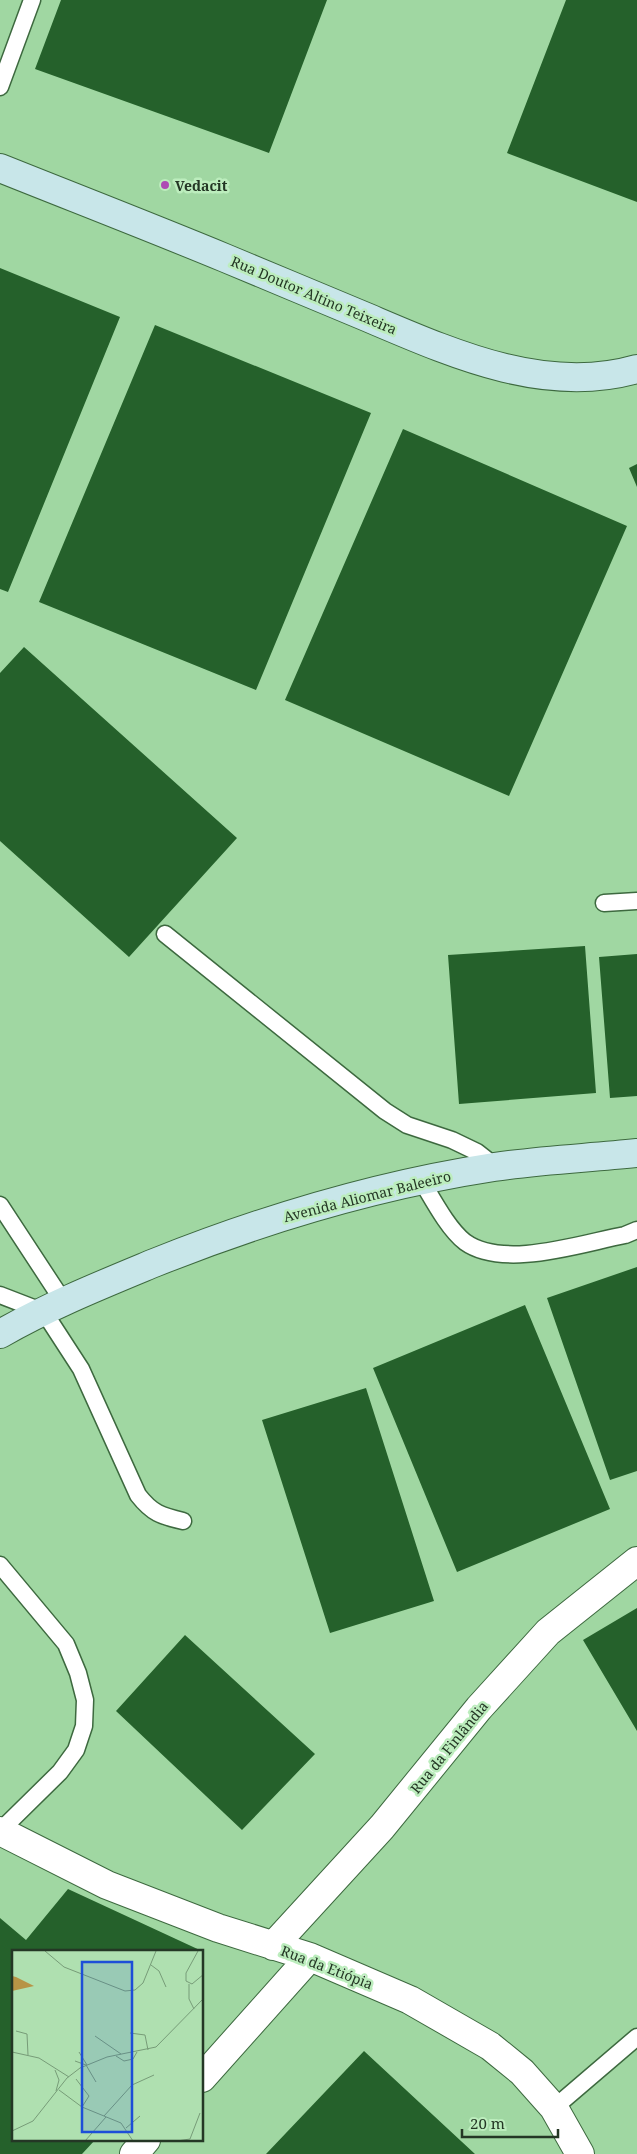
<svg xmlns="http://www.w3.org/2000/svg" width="637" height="2154" font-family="'Noto Serif',serif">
  <rect width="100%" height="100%" fill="#afe0b0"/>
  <path fill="#a0d7a2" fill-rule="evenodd" d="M0,0H637V2154H0ZM14,1952H202V2140H14Z"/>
  <path fill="#25612b" d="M61,0H327L269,153L35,69Z
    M566,0H637V202L507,153Z
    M0,268L120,317L8,592L0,589Z
    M155,325L371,413L256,690L39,602Z
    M403,429L627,526L509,796L285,700Z
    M637,464V487L629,468Z
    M24,647L237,838L129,957L0,841V673Z
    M585,946L596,1093L459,1104L448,955Z
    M637,954V1096L610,1098L599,957Z
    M637,1267V1471L610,1480L547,1298Z
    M525,1305L610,1509L457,1572L373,1368Z
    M366,1388L434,1601L330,1633L262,1420Z
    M637,1608V1731L583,1640Z
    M185,1635L315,1754L242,1830L116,1711Z
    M68,1889L204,1952H14V2140H95L82,2154H0V1918L26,1940Z
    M364,2051L475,2154H266Z"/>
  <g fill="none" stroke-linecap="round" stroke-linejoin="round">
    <g stroke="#3d693f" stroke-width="19">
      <path id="lane" d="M0,87L32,0
        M604,903L637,901
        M165,934L385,1111L407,1125L452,1140L477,1152L496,1167
        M421,1180C432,1198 448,1229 465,1242C504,1270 582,1243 625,1235L637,1230
        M0,1205L63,1301
        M0,1295L44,1312L81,1369L138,1495C152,1513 161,1516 183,1521
        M0,1565L66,1644L78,1673L85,1700L84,1726L76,1750L60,1772L0,1831
        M554,2108L637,2037"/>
    </g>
    <g stroke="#3d693f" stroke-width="30">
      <path id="street" d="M0,1831L107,1885L218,1928L310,1957L410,2000L490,2046L522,2072L554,2108L580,2154
        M273,1946L382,1827L479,1708L548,1632L637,1561
        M202,2078L310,1957
        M134,2154L146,2140"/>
    </g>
    <g stroke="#3d693f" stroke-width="30">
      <path id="secondary" d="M0,168C75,198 150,227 225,258C271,277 318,297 364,316C449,352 544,396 637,369
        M0,1334C49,1306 101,1285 154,1263C264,1219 377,1185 494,1167C541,1160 590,1158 637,1153"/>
    </g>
    <use href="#lane" stroke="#fff" stroke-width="16"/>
    <use href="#street" stroke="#fff" stroke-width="28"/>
    <use href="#secondary" stroke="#c8e6e9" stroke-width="28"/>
  </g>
  <circle fill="#ae4cb4" stroke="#bcedbd" stroke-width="2" cx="165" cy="185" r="5"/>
  <g text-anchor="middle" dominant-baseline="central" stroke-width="5" stroke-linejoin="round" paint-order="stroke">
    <g font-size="14" font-weight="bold" fill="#243725" stroke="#bcedbd" text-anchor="start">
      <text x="175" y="185">Vedacit</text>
    </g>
    <g font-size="14" fill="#243725" stroke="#bcedbd">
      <text transform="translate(314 295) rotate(23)">Rua Doutor Altino Teixeira</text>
      <text transform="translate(367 1196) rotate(-14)">Avenida Aliomar Baleeiro</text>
      <text transform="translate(449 1747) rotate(-51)">Rua da Finlândia</text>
      <text transform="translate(327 1967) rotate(21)">Rua da Etiópia</text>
    </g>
  </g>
  <g transform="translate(12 1950)">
    <rect width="191" height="191" fill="#afe0b0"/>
    <path d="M0,26L4,27L22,36L0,41Z" fill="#b79446"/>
    <path fill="none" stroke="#779c78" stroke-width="1" d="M33,1L52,17L113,41L123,40L131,33L144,1M186,1L174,23V31L180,34L192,24M139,15L147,21L154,37M177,34V49L182,59M4,81L15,84L16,105M118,83L133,85L136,100M83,86L109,104M0,102L27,108L57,127M67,102L75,115M104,106L112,111L121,109L125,102M63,111L74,115L84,132M43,120L47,130L44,141M64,129L77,146L70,157M47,140L70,157L109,173L121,191M92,166L120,135L142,125M114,178L128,166M0,181L21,171L55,128L68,118L95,107L144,97L192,48M73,191L94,167M165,191L178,189L188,163"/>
    <path fill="#1d4ed8" fill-opacity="0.15" stroke="#1d4ed8" stroke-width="2.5" d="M70,12H120V182H70Z"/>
    <rect width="191" height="191" fill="none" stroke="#243725" stroke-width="2.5"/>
  </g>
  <path d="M462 2129v8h96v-8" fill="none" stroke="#243725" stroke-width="2.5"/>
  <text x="470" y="2129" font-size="15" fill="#243725" stroke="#bcedbd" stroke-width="4" paint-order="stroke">20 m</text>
</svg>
